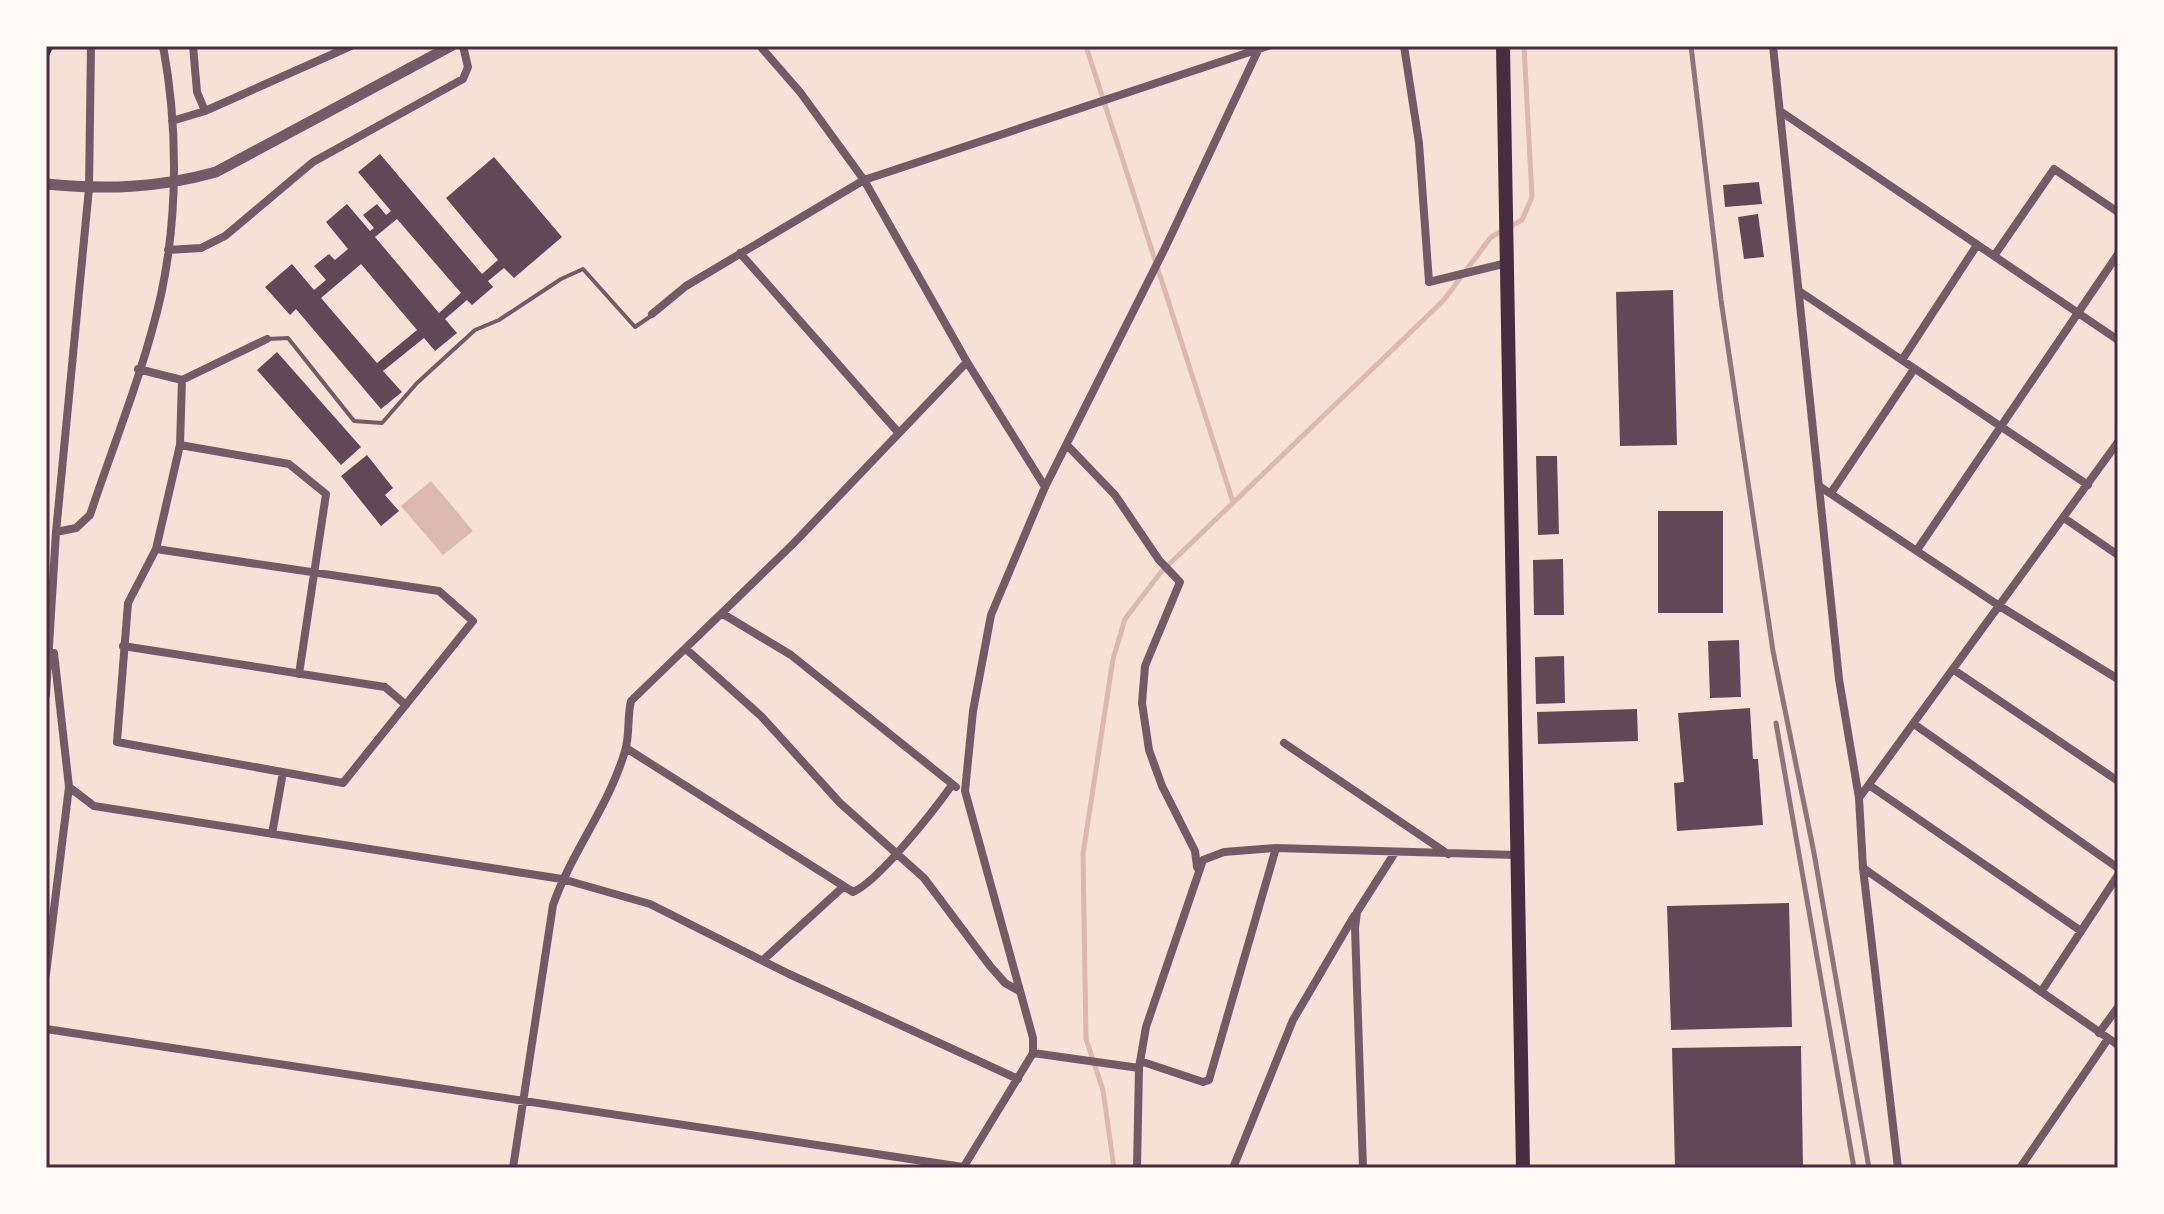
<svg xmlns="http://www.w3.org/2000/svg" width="2164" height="1214" font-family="'IBM Plex Sans',sans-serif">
  <rect width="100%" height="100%" fill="#f7e1d7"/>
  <path fill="#dcb8b0" d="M431,481L473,531L443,555L401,506Z"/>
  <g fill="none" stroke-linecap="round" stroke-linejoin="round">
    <path stroke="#dcb8b0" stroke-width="5" d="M1086,46L1233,502
      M1114,1168L1103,1090L1086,1039L1083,854L1113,659L1125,619L1161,572L1443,301L1491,237L1522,220L1532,197L1524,46"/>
  </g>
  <path fill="#644757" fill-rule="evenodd" d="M380,154L482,274L498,260L446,198L494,157L562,237L514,278L504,268L488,281L493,287L472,305L467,300L445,319L457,333L435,351L424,338L383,371L402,392L381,409L296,309L290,315L265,287L292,264L314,290L326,280L314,266L329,254L335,260L348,249L326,222L347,204L370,231L374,228L363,215L377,204L386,215L391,211L358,172ZM397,219L461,293L439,313L375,237ZM361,264L417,330L377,363L321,298Z
    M1759,182L1762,204L1725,207L1723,185Z
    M1758,214L1764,257L1744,259L1738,217Z
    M1673,290L1677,445L1620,446L1616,292Z
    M277,352L361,447L341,465L257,370Z
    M367,455L393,488L385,495L399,511L381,526L341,476Z
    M1536,456H1557L1559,534L1538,535Z
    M1658,511H1723V613H1658Z
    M1563,559L1564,615H1534L1533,560Z
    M1739,640L1741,697L1710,698L1708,641Z
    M1564,656L1565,703L1536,704L1535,657Z
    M1750,708L1753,759H1758L1763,825L1677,831L1674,783L1684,782L1678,713Z
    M1637,709L1638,741L1538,744L1537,712Z
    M1789,903L1792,1027L1671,1030L1667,906Z
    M1801,1046L1803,1168H1675L1672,1048Z"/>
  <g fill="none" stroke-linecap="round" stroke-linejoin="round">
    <path stroke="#4a2c40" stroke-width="3" d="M46,59L52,46"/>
    <path stroke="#755966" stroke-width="4" d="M268,339L288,338L354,421L382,423L417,383L475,330L499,320L561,279L583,269L635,327L651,316"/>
    <path stroke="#755966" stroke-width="8" d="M193,46L197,92L205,111
      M760,46L800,92L864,180L967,362L1045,487
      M1404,46L1419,143L1429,282L1507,263
      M1773,46L1839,679L1859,798L1863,868L1898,1168
      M1780,111L2118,340
      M172,121L205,111L351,46
      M168,250L201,248L225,236L313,162L463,79L468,67L463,46
      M740,253L897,431
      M1994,256L2054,169L2118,212
      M1799,291L2088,485
      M652,314L686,286L864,180L1268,46
      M1902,360L1977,245
      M138,369L182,380L267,339
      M180,445L289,464L326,494L299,674
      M1067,445L1115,495L1159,560L1180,582L1145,666L1142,703L1149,750L1162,786L1195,851L1197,867
      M1819,486L2001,607L2118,679
      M1831,493L1914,369
      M2064,518L2118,555
      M56,532L76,528L90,515C114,443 144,370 161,295C178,216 178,125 163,46
      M156,549L439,591L473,621L343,783L117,742L128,603L156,549L180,445L182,380
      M1917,550L2118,254
      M723,614L791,655L956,787
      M123,646L385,687L406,705
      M686,649L761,716L840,803L924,878L990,966L1005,983L1019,991
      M1954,670L2118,781
      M46,695L56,532L89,188L91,46
      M1914,724L2118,868
      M1284,743L1448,854
      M626,748L853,892C878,882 935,809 952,785
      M1869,785L2081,931
      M69,787L94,806L562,879L650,904L789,974L1018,1079
      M1859,798L2118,442
      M272,834L283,772
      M1863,868L2118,1045
      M763,960L843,887
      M46,974L69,787L54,653
      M2041,992L2118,875
      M46,1029L963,1167
      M2099,1033L2118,1007
      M1033,1053L1139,1068
      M1140,1061L1203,1082L1209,1080L1276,848
      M513,1168L553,905C572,851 609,806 625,751C630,735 627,717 631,701L793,544L967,362
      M963,1168L1033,1053V1038L965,791L973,711L991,615L1045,487L1165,248L1260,46
      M1137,1168L1139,1068L1146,1027L1203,860L1224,852L1276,848L1516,855
      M1233,1168L1293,1020L1354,916
      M1363,1168L1355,928L1357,912L1394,854
      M2020,1168L2108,1039"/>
    <path stroke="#755966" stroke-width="11" d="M46,184C105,190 159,188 216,172L451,46"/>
    <path stroke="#4a2c40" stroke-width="14" d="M1503,46L1523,1168"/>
    <path stroke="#8f747c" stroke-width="5" d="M1691,46L1721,300L1773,651L1814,853L1869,1168
      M1776,723L1854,1168"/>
  </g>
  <rect width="2164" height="1214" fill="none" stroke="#fffaf5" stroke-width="96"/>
  <rect x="48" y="48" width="2068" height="1118" fill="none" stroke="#4a2c40" stroke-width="3"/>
</svg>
